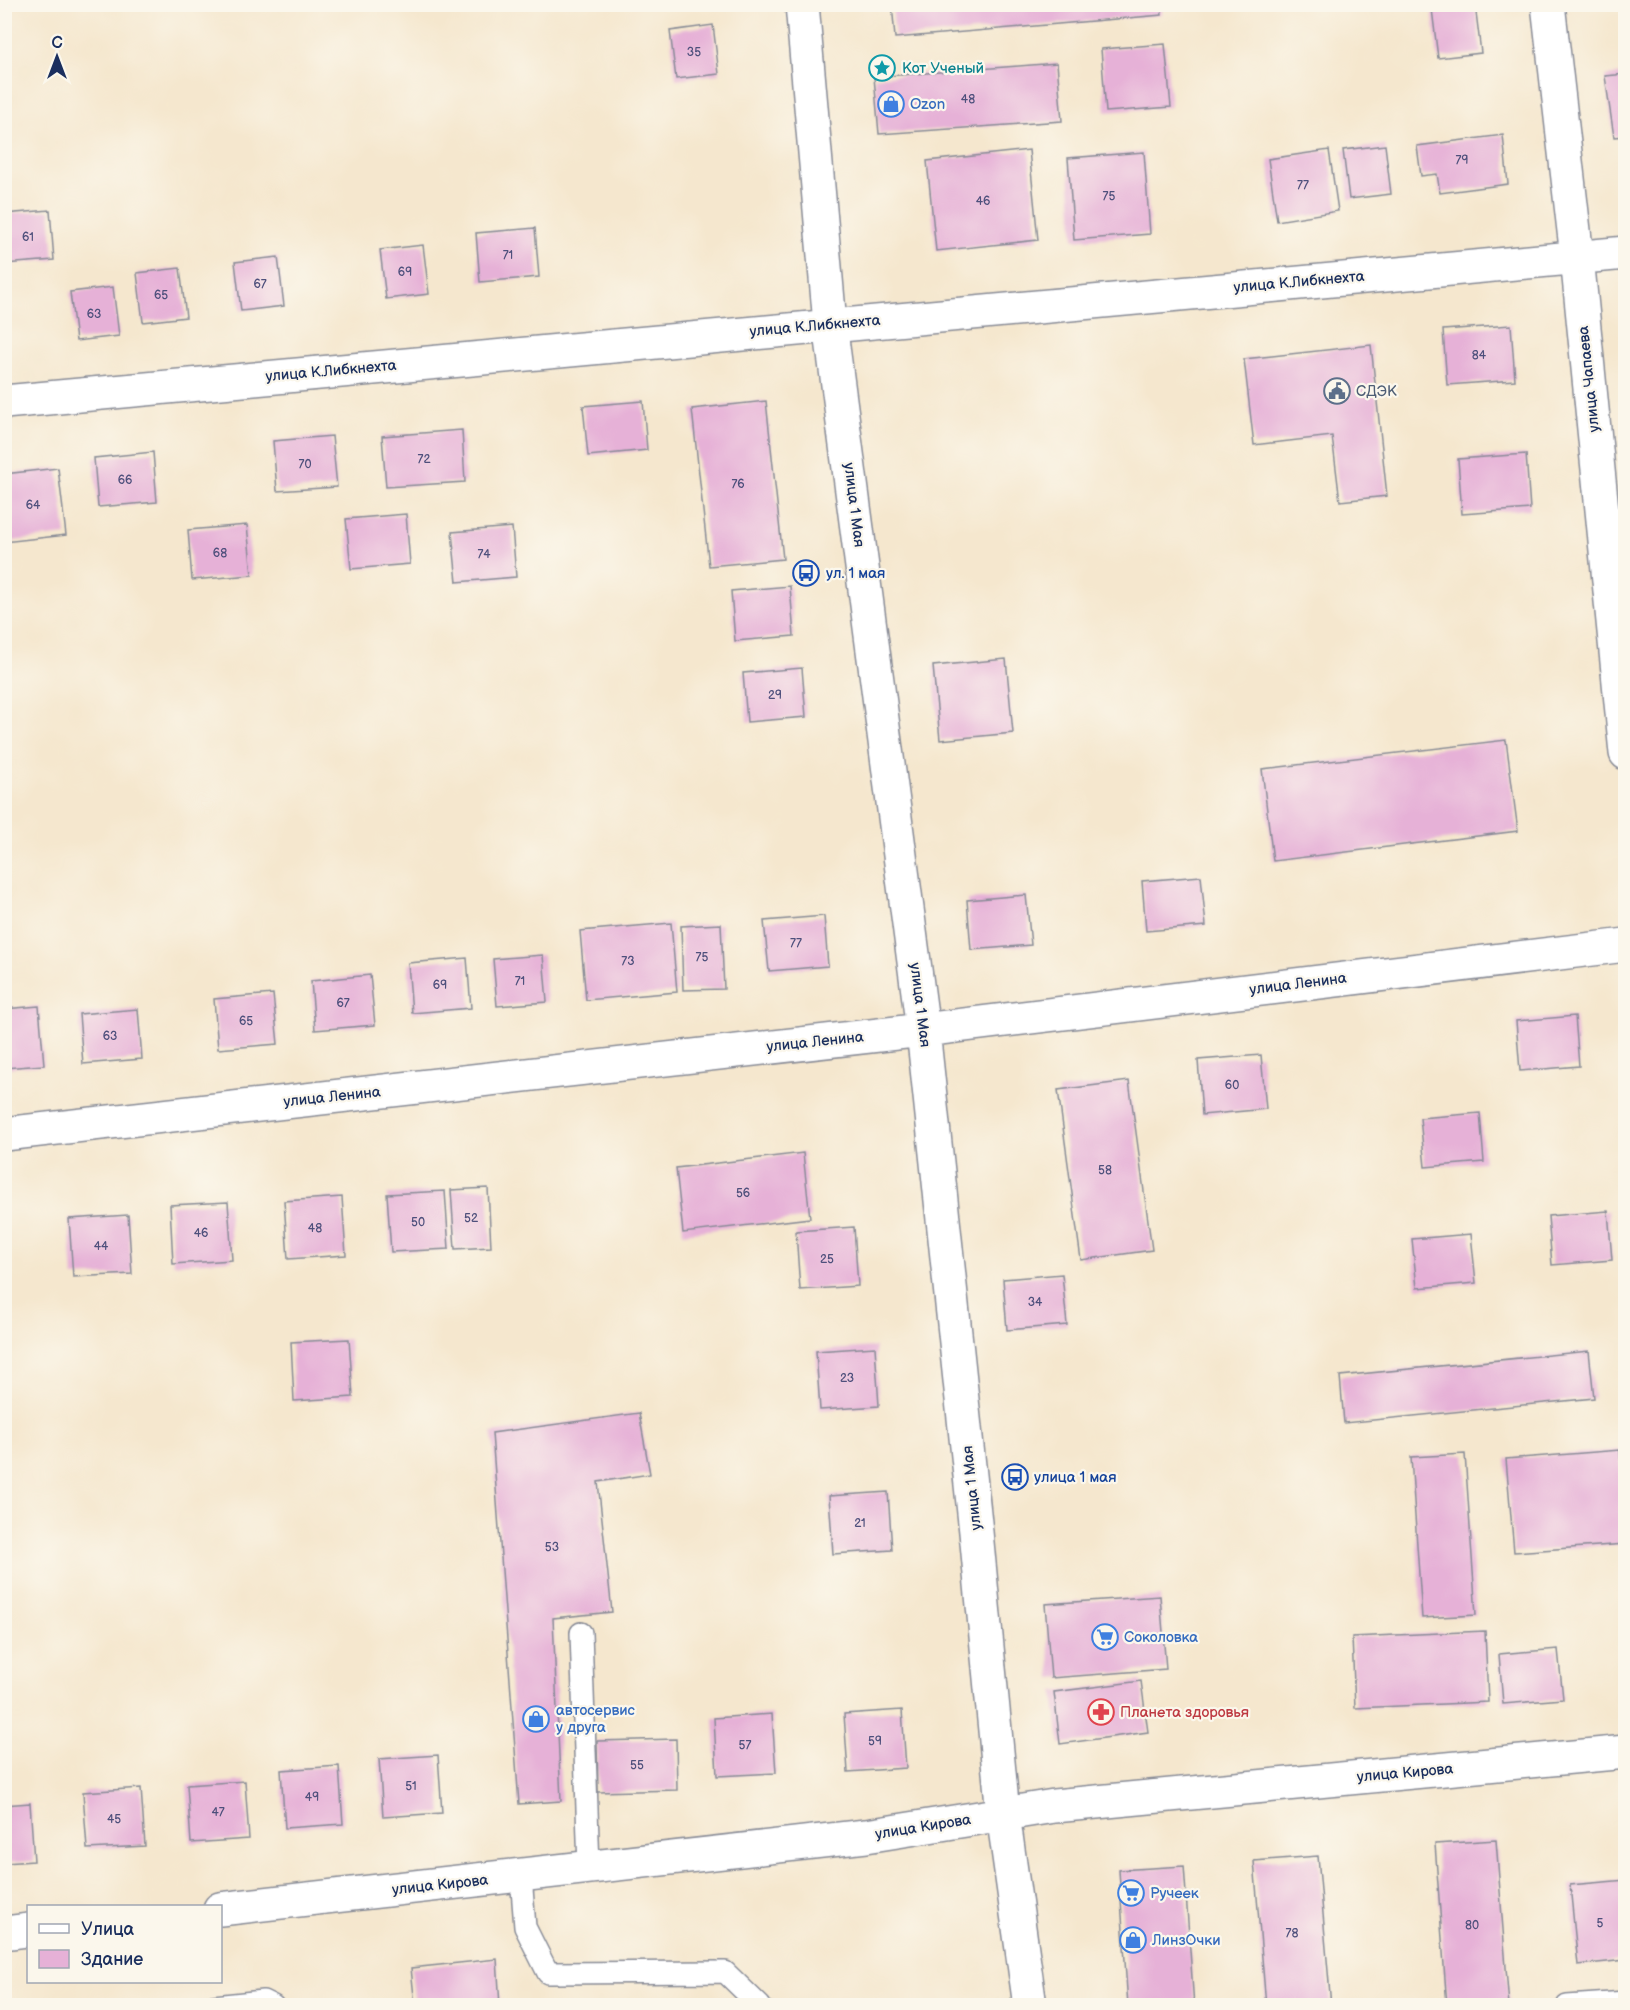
<svg xmlns="http://www.w3.org/2000/svg" width="1630" height="2010" font-family="'Balsamiq Sans',sans-serif">
  <rect width="100%" height="100%" fill="#fbf7ec"/>
  <filter id="ink" filterUnits="userSpaceOnUse"><feTurbulence type="fractalNoise" baseFrequency=".0167" numOctaves="2"/><feDisplacementMap in="SourceGraphic" scale="12" xChannelSelector="R" yChannelSelector="G"/><feConvolveMatrix kernelMatrix="1 2 1 2 8 2 1 2 1" color-interpolation-filters="sRGB"/></filter>
  <filter id="wash" filterUnits="userSpaceOnUse"><feTurbulence type="fractalNoise" baseFrequency=".008" numOctaves="4" result="noise"/><feDisplacementMap in="SourceGraphic" scale="24" xChannelSelector="R" yChannelSelector="G"/><feGaussianBlur stdDeviation="1.35" result="paint"/><feColorMatrix in="noise" values="0 0 0 0 0 0 0 0 0 0 0 0 0 0 0 0 0 1.4 0 .05"/><feComposite in="paint" operator="in"/></filter>
  <g filter="url(#wash)">
    <rect width="100%" height="100%" fill="#f5e7ce"/>
    <g id="blocks">
      <path fill="#e6b1d7" d="M892,4H1161L1162,15L895,38Z
        M1475,4L1481,53L1438,58L1432,9Z
        M713,25L719,74L676,79L670,31Z
        M1165,44L1171,107L1106,112L1101,49Z
        M1057,63L1062,121L879,134L874,77Z
        M1626,74V136L1614,137L1605,76Z
        M1503,135L1508,184L1440,193L1437,174L1421,176L1417,146Z
        M1385,145L1391,194L1349,199L1343,150Z
        M1029,150L1038,240L936,251L927,161Z
        M1329,150L1338,211L1277,221L1268,159Z
        M1144,152L1150,234L1074,240L1068,158Z
        M50,210L54,260L4,264V214Z
        M535,228L539,277L480,282L476,233Z
        M423,245L429,294L386,299L380,250Z
        M278,257L284,306L241,311L235,262Z
        M180,268L186,317L143,322L137,273Z
        M113,287L119,336L76,341L70,292Z
        M1511,325L1515,380L1447,385L1443,330Z
        M1371,345L1387,496L1340,501L1332,436L1254,445L1244,359Z
        M643,401L647,450L588,456L583,406Z
        M766,401L783,559L709,566L692,409Z
        M462,430L465,482L386,487L382,436Z
        M332,436L337,487L277,491L273,441Z
        M153,452L157,502L98,507L94,458Z
        M1526,454L1530,509L1462,514L1458,459Z
        M58,468L66,535L4,542V474Z
        M406,514L410,564L351,569L346,519Z
        M247,525L252,575L192,580L188,530Z
        M512,527L516,577L457,582L452,532Z
        M790,586L794,636L735,641L731,591Z
        M1006,659L1013,733L940,740L933,666Z
        M802,668L806,717L747,722L743,673Z
        M1506,740L1518,831L1273,861L1262,769Z
        M1201,876L1206,926L1146,931L1142,881Z
        M1026,895L1031,945L971,950L967,900Z
        M824,916L828,966L769,971L764,921Z
        M671,923L677,992L586,1000L580,931Z
        M721,924L724,989L683,990L681,926Z
        M543,955L547,1002L497,1006L493,959Z
        M467,958L471,1008L412,1013L408,963Z
        M370,975L375,1025L315,1030L311,981Z
        M273,994L278,1044L218,1049L214,999Z
        M39,1006L44,1065L4,1068V1009Z
        M138,1009L142,1059L83,1064L79,1014Z
        M1575,1016L1579,1066L1520,1071L1516,1021Z
        M1261,1055L1266,1109L1202,1115L1198,1060Z
        M1129,1081L1152,1250L1081,1260L1058,1090Z
        M1480,1113L1484,1162L1425,1167L1420,1118Z
        M803,1153L810,1218L683,1233L676,1168Z
        M488,1188L491,1247L455,1249L451,1190Z
        M445,1191L449,1249L391,1252L387,1194Z
        M342,1197L346,1255L288,1259L284,1201Z
        M228,1202L232,1260L173,1264L170,1205Z
        M1608,1211L1612,1260L1552,1265L1548,1216Z
        M128,1215L132,1274L73,1277L69,1219Z
        M854,1227L858,1286L800,1290L796,1231Z
        M1471,1234L1476,1283L1417,1288L1412,1239Z
        M1062,1274L1067,1325L1007,1330L1003,1279Z
        M349,1339L353,1397L294,1401L291,1342Z
        M875,1347L879,1406L820,1410L816,1351Z
        M1589,1351L1594,1398L1344,1423L1340,1376Z
        M639,1413L650,1474L598,1482L612,1612L553,1618L561,1801L519,1804L492,1433Z
        M1620,1450L1626,1544L1514,1552L1506,1459Z
        M1465,1454L1476,1615L1422,1618L1411,1457Z
        M888,1492L892,1550L833,1554L829,1496Z
        M1160,1596L1166,1669L1051,1678L1045,1604Z
        M1485,1631L1488,1702L1355,1708L1352,1637Z
        M1558,1649L1563,1699L1503,1704L1499,1654Z
        M1141,1681L1148,1732L1060,1744L1054,1692Z
        M902,1710L906,1768L848,1772L844,1714Z
        M772,1714L776,1773L717,1776L714,1718Z
        M676,1739L677,1790L598,1792L597,1741Z
        M438,1755L442,1813L383,1817L379,1759Z
        M339,1766L343,1824L285,1828L281,1770Z
        M245,1781L249,1839L191,1843L187,1785Z
        M141,1788L145,1846L87,1849L83,1792Z
        M30,1803L34,1861L4,1863V1805Z
        M1496,1840L1509,2006H1447L1435,1844Z
        M1318,1856L1331,2006H1266L1254,1861Z
        M1184,1866L1194,2006H1128L1119,1870Z
        M1626,1880V1960L1578,1965L1570,1885Z
        M497,1959L500,2006H415L411,1968Z"/>
    </g>
  </g>
  <g filter="url(#ink)">
    <use href="#blocks" fill-opacity="0" stroke="#888b96" stroke-width="1.5"/>
    <g fill="none" stroke-linecap="round" stroke-linejoin="round">
      <g stroke="#888b96" stroke-width="24">
        <path id="lane" d="M581,1633L589,1868
          M521,1876L525,1927L548,1973L725,1972L760,2006
          M214,2006L263,2001L273,2006
          M1567,2006L1626,2002"/>
      </g>
      <g stroke="#888b96" stroke-width="36">
        <path id="street" d="M4,402L1626,253"/>
      </g>
      <g stroke="#888b96" stroke-width="36">
        <path id="secondary" d="M802,4L830,324L923,1030L976,1532L1003,1814L1030,2006
          M1548,4L1577,257L1626,753
          M4,1134L923,1030L1626,945
          M220,1909L866,1836L1054,1806L1626,1752
          M4,1933L28,1930"/>
      </g>
      <use href="#lane" stroke="#fff" stroke-width="21"/>
      <use href="#street" stroke="#fff" stroke-width="33"/>
      <use href="#secondary" stroke="#fff" stroke-width="33"/>
    </g>
  </g>
  <defs>
    <g id="sight-ring" transform="scale(1.35)"><circle r="9.5" fill="#fbf7ec" stroke="#0f9aa8" stroke-width="1.5"/><path d="M0-6L1.8-2.2L6-1.7L2.9 1.2L3.7 5.4L0 3.3L-3.7 5.4L-2.9 1.2L-6-1.7L-1.8-2.2Z" fill="#0f9aa8"/></g>
    <g id="shop-ring" transform="scale(1.35)"><circle r="9.5" fill="#fbf7ec" stroke="#3f7fe0" stroke-width="1.5"/><path d="M-5-2.5h2.3a2.7 3.5 0 0 1 5.4 0H5L5.5 6h-11ZM-1.5-2.5h3a1.5 2.3 0 0 0-3 0Z" fill="#3f7fe0"/></g>
    <g id="civic-ring" transform="scale(1.35)"><circle r="9.5" fill="#fbf7ec" stroke="#5c6f8a" stroke-width="1.5"/><path d="M-.6-6.5H3V-4.5H.6V-3L4-1V1h2V6H-6V1h2V-1L-.6-3ZM-1.2 2.5V6h2.4V2.5Z" fill="#5c6f8a"/></g>
    <g id="bus-ring" transform="scale(1.35)"><circle r="9.5" fill="#fbf7ec" stroke="#1a4fb4" stroke-width="1.5"/><path d="M-5-6H5V4H4V6H2V4H-2V6H-4V4H-5ZM-3.5-4V0h7V-4ZM-3.5 1.2v1.5H-2V1.2ZM2 1.2v1.5H3.5V1.2Z" fill="#1a4fb4"/></g>
    <g id="supermarket-ring" transform="scale(1.35)"><circle r="9.5" fill="#fbf7ec" stroke="#3f7fe0" stroke-width="1.5"/><path d="M-6-5.5h2.5l.6 2H6L4.5 2H-2.5L-4.4-4H-6ZM-1.5 3.2a1.3 1.3 0 1 0 .1 0ZM3 3.2a1.3 1.3 0 1 0 .1 0Z" fill="#3f7fe0"/></g>
    <g id="pharmacy-ring" transform="scale(1.35)"><circle r="9.5" fill="#fbf7ec" stroke="#e0444e" stroke-width="1.5"/><path d="M-2-6h4v4h4v4h-4v4h-4v-4h-4v-4h4Z" fill="#e0444e"/></g>
  </defs>
  <g fill-rule="evenodd">
    <use href="#sight-ring" x="882" y="68"/>
    <use href="#shop-ring" x="891" y="104"/>
    <use href="#civic-ring" x="1337" y="391"/>
    <use href="#bus-ring" x="806" y="573"/>
    <use href="#bus-ring" x="1015" y="1477"/>
    <use href="#supermarket-ring" x="1105" y="1637"/>
    <use href="#pharmacy-ring" x="1101" y="1712"/>
    <use href="#shop-ring" x="536" y="1719"/>
    <use href="#supermarket-ring" x="1131" y="1893"/>
    <use href="#shop-ring" x="1133" y="1940"/>
  </g>
  <g text-anchor="middle" dominant-baseline="central" stroke-width="4.5" stroke-linejoin="round" paint-order="stroke">
    <g font-size="12" fill="#4e507c">
      <text x="694" y="52">35</text>
      <text x="968" y="99">48</text>
      <text x="1462" y="160">79</text>
      <text x="1303" y="185">77</text>
      <text x="1109" y="196">75</text>
      <text x="983" y="201">46</text>
      <text x="28" y="237">61</text>
      <text x="508" y="255">71</text>
      <text x="405" y="272">69</text>
      <text x="260" y="284">67</text>
      <text x="161" y="295">65</text>
      <text x="94" y="314">63</text>
      <text x="1479" y="355">84</text>
      <text x="424" y="459">72</text>
      <text x="305" y="464">70</text>
      <text x="125" y="480">66</text>
      <text x="738" y="484">76</text>
      <text x="33" y="505">64</text>
      <text x="220" y="553">68</text>
      <text x="484" y="554">74</text>
      <text x="775" y="695">29</text>
      <text x="796" y="943">77</text>
      <text x="702" y="957">75</text>
      <text x="628" y="961">73</text>
      <text x="520" y="981">71</text>
      <text x="440" y="985">69</text>
      <text x="343" y="1003">67</text>
      <text x="246" y="1021">65</text>
      <text x="110" y="1036">63</text>
      <text x="1232" y="1085">60</text>
      <text x="1105" y="1170">58</text>
      <text x="743" y="1193">56</text>
      <text x="471" y="1218">52</text>
      <text x="418" y="1222">50</text>
      <text x="315" y="1228">48</text>
      <text x="201" y="1233">46</text>
      <text x="101" y="1246">44</text>
      <text x="827" y="1259">25</text>
      <text x="1035" y="1302">34</text>
      <text x="847" y="1378">23</text>
      <text x="860" y="1523">21</text>
      <text x="552" y="1547">53</text>
      <text x="875" y="1741">59</text>
      <text x="745" y="1745">57</text>
      <text x="637" y="1765">55</text>
      <text x="411" y="1786">51</text>
      <text x="312" y="1797">49</text>
      <text x="218" y="1812">47</text>
      <text x="114" y="1819">45</text>
      <text x="1600" y="1923">5</text>
      <text x="1472" y="1925">80</text>
      <text x="1292" y="1933">78</text>
    </g>
    <g font-size="15" fill="#0d838f" stroke="#fbf7ec" text-anchor="start">
      <text x="902" y="68">Кот Ученый</text>
    </g>
    <g font-size="15" fill="#366cbe" stroke="#fbf7ec" text-anchor="start">
      <text x="910" y="104">Ozon</text>
      <text x="1124" y="1637">Соколовка</text>
      <text x="556" y="1710">автосервис<tspan x="556" dy="17">у друга</tspan></text>
      <text x="1150" y="1893">Ручеек</text>
      <text x="1152" y="1940">ЛинзОчки</text>
    </g>
    <g font-size="15" fill="#1b2f5e" stroke="#fbf7ec">
      <text transform="translate(1299 282) rotate(-5)">улица К.Либкнехта</text>
      <text transform="translate(815 326) rotate(-5)">улица К.Либкнехта</text>
      <text transform="translate(331 371) rotate(-5)">улица К.Либкнехта</text>
      <text transform="translate(1589 379) rotate(-96)">улица Чапаева</text>
      <text transform="translate(854 505) rotate(83)">улица 1 Мая</text>
      <text transform="translate(1298 984) rotate(-7)">улица Ленина</text>
      <text transform="translate(920 1005) rotate(83)">улица 1 Мая</text>
      <text transform="translate(815 1042) rotate(-6)">улица Ленина</text>
      <text transform="translate(332 1097) rotate(-6)">улица Ленина</text>
      <text transform="translate(972 1488) rotate(-96)">улица 1 Мая</text>
      <text transform="translate(1405 1773) rotate(-5)">улица Кирова</text>
      <text transform="translate(923 1827) rotate(-9)">улица Кирова</text>
      <text transform="translate(440 1885) rotate(-6)">улица Кирова</text>
    </g>
    <g font-size="15" fill="#4e5e75" stroke="#fbf7ec" text-anchor="start">
      <text x="1356" y="391">СДЭК</text>
    </g>
    <g font-size="15" fill="#164399" stroke="#fbf7ec" text-anchor="start">
      <text x="826" y="573">ул. 1 мая</text>
      <text x="1034" y="1477">улица 1 мая</text>
    </g>
    <g font-size="15" fill="#be3a42" stroke="#fbf7ec" text-anchor="start">
      <text x="1120" y="1712">Планета здоровья</text>
    </g>
  </g>
  <rect width="1630" height="2010" fill="none" stroke="#fbf7ec" stroke-width="24"/>
  <rect x="27" y="1905" width="195" height="78" fill="#fbf7ec" stroke="#a1a7b3" stroke-width="1.5"/>
  <rect x="39" y="1924" width="30" height="9" fill="#ffffff" stroke="#a1a7b3" stroke-width="1.5"/>
  <text x="81" y="1935" font-size="18" fill="#1b2f5e">Улица</text>
  <rect x="39" y="1950" width="30" height="18" fill="#e6b1d7" stroke="#a1a7b3" stroke-width="1.5"/>
  <text x="81" y="1965" font-size="18" fill="#1b2f5e">Здание</text>
  <g transform="translate(57 57)" stroke="#fbf7ec" stroke-width="4.5" paint-order="stroke">
  <path d="M0-4.5L10 22L0 15L-10 22Z" fill="#1b2f5e"/>
  <text y="-9" font-size="16" font-weight="bold" text-anchor="middle" fill="#1b2f5e">С</text>
  </g>
</svg>
